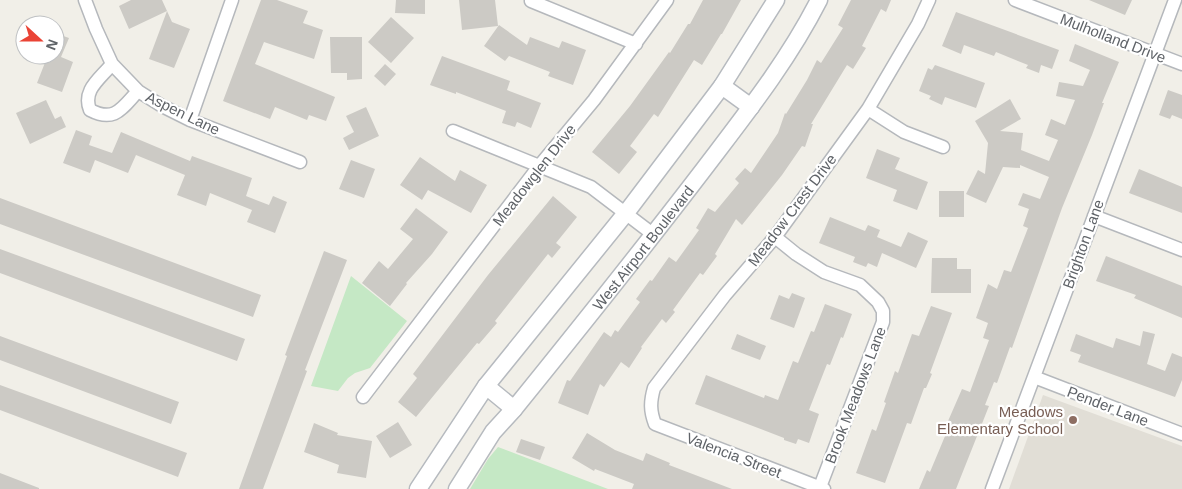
<svg xmlns="http://www.w3.org/2000/svg" width="1182" height="489" font-family="Helvetica,sans-serif">
  <rect width="100%" height="100%" fill="#f1efe8"/>
  <path fill="#e1ded6" d="M1043,395L1182,446V489H1009Z"/>
  <path fill="#c5e8c5" d="M351,276L407,321L370,368L355,373L348,378L338,391L311,386Z
    M498,447L608,489H470L488,459Z"/>
  <path fill="#cccac5" d="M131,0H162L167,11L129,29L119,6Z
    M261,0H277L308,11L303,23L323,30L314,59L264,42L255,64L335,97L326,121L309,115L307,120L275,107L270,119L223,101Z
    M396,0H425V14L395,13Z
    M459,0H495L498,26L462,30Z
    M703,0H741L722,34H721L702,65L694,60L658,117L654,114L630,146L637,152L619,174L592,152L630,106L669,52L670,53L688,24H690Z
    M851,0H891L886,12L881,9L862,46L866,48L853,69L847,65L811,124H813L805,147L802,146L782,175L742,225L736,219L715,254L717,256L703,275L700,273L673,310L675,312L666,323L662,319L641,347L642,348L629,368L621,362L604,387L600,384L588,415L558,403L567,380L570,381L604,332L611,337L615,330L618,332L640,302L636,299L650,280L652,281L669,257L676,262L699,230L696,228L708,208L715,212L739,183L735,179L745,168L751,173L778,133L785,113L786,114L807,80L817,60L821,63L843,28L838,25Z
    M1089,0H1132L1125,15Z
    M167,11L172,22L190,29L174,68L149,59Z
    M956,12L1059,50L1052,69L1041,65L1039,73L1026,68L1028,65L996,52L994,56L964,45L961,54L942,46Z
    M391,17L414,38L391,63L368,42Z
    M499,25L527,45L530,37L559,48L562,41L586,50L573,85L548,76L550,72L509,56L505,61L484,46Z
    M55,33L69,38L61,57L73,62L62,92L37,83L48,55H55Z
    M330,37H362V79L347,80V73H331Z
    M1075,44L1119,62L1102,103H1104L1092,135L1062,208L1012,348L1010,347L997,383L994,382L985,405L989,406L956,489H919L927,470L930,472L948,429L945,428L962,389L970,392L989,340L983,338L988,323L976,318L988,284L997,289L1004,270L1011,272L1028,228L1023,226L1029,209L1018,205L1023,193L1040,199L1049,177L1020,165V168L1003,167L986,203L966,194L978,170L985,174L988,143L975,121L1010,99L1021,119L1000,131L1023,133L1021,150L1049,161L1058,140L1045,135L1051,119L1065,125L1075,100L1056,96L1059,82L1083,86L1090,70L1069,61Z
    M442,56L510,81L507,90L541,103L531,128L517,122L515,127L502,123L506,111L456,92V94L430,85Z
    M385,64L396,74L385,86L374,76Z
    M935,65L985,83L976,108L945,97L942,105L929,99L931,96L919,91L928,68L932,70Z
    M1168,90L1182,95V119L1172,115L1170,119L1159,115Z
    M46,100L55,119L61,116L66,127L30,144L16,113Z
    M366,107L379,136L349,150L343,138L354,132L346,116Z
    M76,130L92,136L89,145L112,153L121,132L190,161L192,156L252,178L246,196L269,205L273,196L287,202L275,233L247,222L252,210L210,193L206,206L177,195L185,175L136,155L128,173L95,160L90,173L63,163Z
    M877,149L900,158L895,169L928,182L917,210L893,201L897,190L866,178Z
    M420,157L455,181L460,170L487,185L471,213L428,190L422,200L400,185Z
    M351,160L375,169L364,198L339,189Z
    M1139,169L1182,187V213L1129,193Z
    M939,191H964V217H939Z
    M553,196L577,217L556,243L561,247L552,258L548,254L495,321L497,323L479,344L477,343L416,417L398,402L417,378L413,374L488,275Z
    M0,198L261,295L253,317L0,224Z
    M416,208L448,232L432,254L406,283L407,284L390,306L362,283L379,261L388,269L413,239L400,229Z
    M830,217L865,231L868,225L880,230L877,237L901,247L908,232L928,241L916,268L882,253L877,267L868,263L866,267L853,262L855,257L819,243Z
    M0,249L245,339L237,361L0,273Z
    M324,251L347,260L305,370L307,371L263,489H239L287,356L285,355Z
    M1106,256L1182,286V318L1134,298L1136,295L1096,281Z
    M932,258H957V269H971V293H931Z
    M792,293L805,298L794,328L770,319L779,295L789,299Z
    M825,304L852,314L843,338L841,337L830,365L827,364L809,410L819,414L809,443L798,439L796,444L784,440V438L695,404L706,375L764,398L765,395L778,400L793,361L798,363L811,331L814,332Z
    M931,306L952,313L930,373L932,374L926,388H924L911,424L907,423L885,483L856,473L872,429L876,431L886,403L884,402L895,371L898,373L912,334L919,336Z
    M1143,331L1155,334L1147,364L1165,371L1172,353L1182,357V380L1175,397L1078,362L1081,355L1070,351L1076,334L1113,348L1116,338L1140,346Z
    M737,334L766,346L760,360L731,349Z
    M0,336L179,402L171,424L0,360Z
    M0,385L187,453L178,477L0,410Z
    M398,422L412,445L390,458L376,436Z
    M314,423L338,433L337,435L372,441L366,478L337,473L339,465L304,452Z
    M587,433L615,450L643,461L646,453L670,463L669,465L732,489H632L634,484L595,469L594,471L572,458Z
    M521,439L545,447L540,460L516,452Z
    M0,473L39,488V489H0Z"/>
  <g fill="none" stroke-linecap="round" stroke-linejoin="round">
    <g stroke="#b5b8bc" stroke-width="15">
      <path id="street" d="M85,0L96,29L112,64L138,91L162,106L190,120L300,162
        M1015,0L1182,64
        M531,1L636,44
        M112,64C100,79 82,90 90,110C115,123 122,108 138,91
        M868,109L904,132L943,147
        M190,120L232,0
        M453,131L591,187L654,235
        M1094,216L1182,250
        M775,237L796,254L824,272L860,285L878,302L883,311V322L820,487
        M1034,377L1182,434
        M363,397L540,165L594,100L667,0
        M824,489L655,424C650,411 650,402 654,388L725,295L775,237L868,109L918,24L929,0
        M992,489L1175,0"/>
    </g>
    <g stroke="#b6babf" stroke-width="19">
      <g id="secondary">
        <path d="M722,86L751,107"/>
        <path d="M486,386L514,409"/>
        <path d="M418,489L486,386L626,213L722,86L776,0"/>
        <path id="s1" d="M457,489L493,432L514,409C578,330 642,250 704,169C745,115 788,61 819,0"/>
      </g>
    </g>
    <use href="#street" stroke="#fff" stroke-width="12"/>
    <use href="#secondary" stroke="#fff" stroke-width="16"/>
  </g>
  <circle fill="#8d6e63" stroke="#fff" stroke-width="2" cx="1073" cy="420" r="5"/>
  <g text-anchor="middle" dominant-baseline="central" stroke-width="4.5" stroke-linejoin="round" paint-order="stroke">
    <g font-size="15" fill="#5f6368" stroke="#fff">
      <text transform="translate(1113 38) rotate(21)">Mulholland Drive</text>
      <text transform="translate(183 113) rotate(26)">Aspen Lane</text>
      <text transform="translate(534 175) rotate(-52)">Meadowglen Drive</text>
      <text transform="translate(792 210) rotate(-53)">Meadow Crest Drive</text>
      <text transform="translate(1083 244) rotate(-70)">Brighton Lane</text>
      <text stroke="none"><textPath href="#s1" startOffset="305">West Airport Boulevard</textPath></text>
      <text transform="translate(855 395) rotate(-69)">Brook Meadows Lane</text>
      <text transform="translate(1108 406) rotate(21)">Pender Lane</text>
      <text transform="translate(734 455) rotate(21)">Valencia Street</text>
    </g>
    <g font-size="15" fill="#785e54" stroke="#fff" text-anchor="end">
      <text x="1063" y="411">Meadows<tspan x="1063" dy="17">Elementary School</tspan></text>
    </g>
  </g>
  <g transform="translate(40 40) rotate(111)"><circle r="24" fill="#ffffff" stroke="#bfc1c3"/>
  <path d="M0-4L9 19L0 12L-9 19Z" fill="#ea4335"/>
  <text y="-8" font-size="14" font-weight="bold" text-anchor="middle" fill="#5f6368">N</text>
  </g>
</svg>
